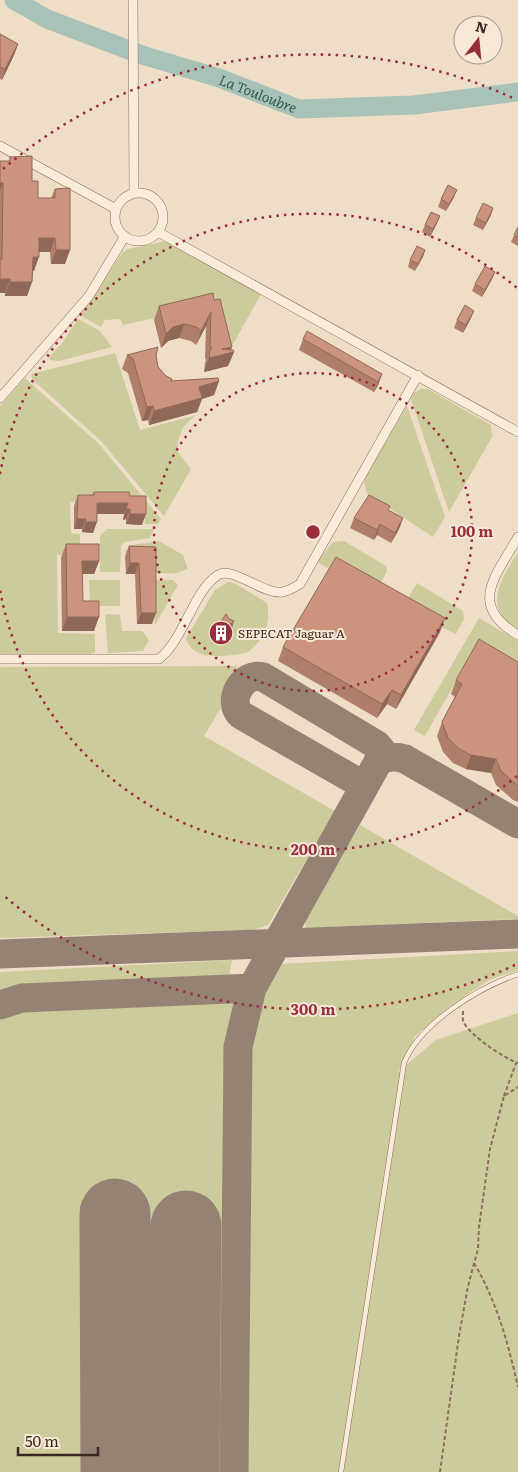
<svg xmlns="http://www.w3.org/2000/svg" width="518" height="1472" font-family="Literata,serif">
  <rect width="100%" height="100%" fill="#eeddc7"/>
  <path fill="#cccb9b" d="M167,241L261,294L227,355L213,305L123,325L120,319L105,320L101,327L80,315L123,252L128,249Z
    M78,319L100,331L112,347L59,361L50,360L49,357L63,342Z
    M115,353L140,430L197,415C182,425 179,433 177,451L191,469L164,516L101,441L33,380L31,374Z
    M25,378L99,444L161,519L158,524H145L144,502H70L71,533L80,534V555H57L58,633L95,634V652L89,655H0V406Z
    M422,389H428L491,425L492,437L449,512L411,399L414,393Z
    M407,406L445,517L433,537L367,494L364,480L367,474Z
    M107,529H154L150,538L125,542L121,546L120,572H100V536Z
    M159,541L183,555L188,569C163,580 147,569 125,557V551L132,545Z
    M344,541L386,566L387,571L375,594L317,562L333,542Z
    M518,553V630C482,610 500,578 518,553Z
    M89,580H120V606H90Z
    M154,580H173L178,585L155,625Z
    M228,582L234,583L267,603C271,623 264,642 246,653C226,656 192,662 186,638L215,590Z
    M417,583L463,611L464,619L456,634L402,608Z
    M105,614L120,615L122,631H142L149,640L143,651L108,653Z
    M479,618L518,641V673L474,649L425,736L414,730Z
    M236,666L241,675L204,736L335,811L268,925L253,930L0,938V667Z
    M360,825L518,916V919L306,928L305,919Z
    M518,951V970L489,980L447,1008L415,1036L398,1072L436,1040L518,1013V1472H0V972L232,960L228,981L266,988L280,964Z"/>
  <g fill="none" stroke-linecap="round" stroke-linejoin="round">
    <path stroke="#a8c2b7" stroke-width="19" id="s1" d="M14,0L47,19L142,55L219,78L299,109L414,105L518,92"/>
    <path stroke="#948374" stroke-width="29" d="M361,791L360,785L356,781L241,715C226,701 243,671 263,677L377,745L382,751L378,762
      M0,954L518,934
      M0,1005L22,998L252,988
      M234,1472L238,1047L252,988L378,762C387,756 395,756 405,759L518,824"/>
    <path stroke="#948374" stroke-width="71" d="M115,1214L116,1472
      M184,1472L186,1226"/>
    <g stroke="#8a6e5d" stroke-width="5.5">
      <path id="lane" d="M341,1472L404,1063C420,1023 478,988 518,974"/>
    </g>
    <g stroke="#8a6e5d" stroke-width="10">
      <path id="street" d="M133,0L134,193
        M0,146L116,209
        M115 217a24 24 0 1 1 48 0a24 24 0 1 1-48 0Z
        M158,232L518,432
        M0,398L89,296L125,236
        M518,537C496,576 467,605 518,635
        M0,659H159C185,638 193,591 218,575C233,566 263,595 283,592C288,591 295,587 300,584L418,375"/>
    </g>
    <path stroke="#8a6e5d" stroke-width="2" stroke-dasharray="4 2.5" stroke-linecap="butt" d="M463,1011C463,1015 462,1020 464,1023C471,1036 505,1059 518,1063
      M504,1096L516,1063
      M474,1263C497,1302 508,1343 518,1387
      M440,1472L459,1336L468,1286L478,1249L479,1227L490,1149L504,1096L518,1087"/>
    <use href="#lane" stroke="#f9ecdb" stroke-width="4.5"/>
    <use href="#street" stroke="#f9ecdb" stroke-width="9"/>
  </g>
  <path fill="#af7f6c" d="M0,34L18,44L14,55L2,80L0,79Z
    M10,157L32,181L38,198H51L55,189L65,264H51L50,252H39L34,271H33L32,282L27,296H5V293H0V161H9Z
    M454,197L446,211L438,207L441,199Z
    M491,215L483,230L473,225L476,218Z
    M440,216L437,223L430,237L422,232L425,225Z
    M518,227V246L511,242Z
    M425,250L415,271L408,267L410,260Z
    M492,279L482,297L472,291L475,284Z
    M214,300L231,350L234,352L228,366L204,372L205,363L206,360L205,358L206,326L196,345L191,341L179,338L168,341L161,348L154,320L159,306Z
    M471,318L463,333L454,328L457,320Z
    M303,339L382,374L378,385L374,392L299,350Z
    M127,355H156L158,367L166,376L172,379V381H219L214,395L202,399L197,412L149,425L148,420L142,421L128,373L122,369Z
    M94,492L130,496L142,525L126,524V519L123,520L124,514H97L93,533L82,532V529H74V506L78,495H92Z
    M388,510L403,518L399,529L391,543L377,535L374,540L350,528L354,518Z
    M66,544L99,561L94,574H82L83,601L94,631H62L61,558Z
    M129,546L156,547L152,624H137L135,574H126L125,557Z
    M220,623L232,628L219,639L217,631Z
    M440,632L396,709L387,704L377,718L278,661L283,647Z
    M518,662V802L513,800L496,785L491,773L466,769L453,763L443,752L437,736L442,722L455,697L451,694L456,680Z"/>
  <path fill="#8f6858" d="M18,44L14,55L2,80L5,69Z
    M0,183H3L0,191Z
    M457,190L454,197L446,211L449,204Z
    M493,208L491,215L483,230L486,223Z
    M440,216L437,223L430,237L433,229Z
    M39,238H55L50,252H34Z
    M56,250H70L65,264H51Z
    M425,250L423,257L415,271L418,264Z
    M33,257H39L34,271H28Z
    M495,272L492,279L482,297L485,290Z
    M0,279H10L5,293H0Z
    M10,282H32L27,296H5Z
    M474,311L471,318L463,333L466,325Z
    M211,312L206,326L196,345L201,331Z
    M184,324L179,338L168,341L161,348L166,334L173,327Z
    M232,347L230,353L234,352L228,366L204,372L209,358L222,349Z
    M382,374L378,385L374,392L378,382Z
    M219,381L214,395L202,399L197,412L149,425L154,411L199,387Z
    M153,406L148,420L142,421L147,407Z
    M97,503H128L124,514H93Z
    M126,509H130L126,519L123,520Z
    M130,514H146L142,525L126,524Z
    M403,518L399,529L391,543L395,533Z
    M77,519H86L82,529H74Z
    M86,522H97L93,533L82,532Z
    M380,524L377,535L374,540L377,530Z
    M82,561H99L94,574H77Z
    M130,563H139L135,574H126Z
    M141,613H156L152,624H137Z
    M67,617H99L94,631H62Z
    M445,618L440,632L396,709L401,695Z
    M234,621L232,628L219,639L221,632Z
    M392,690L387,704L377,718L382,704Z
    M471,755L496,759L491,773L466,769Z"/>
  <path fill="#cc947e" stroke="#8f6858" d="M0,34L18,44L5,69L0,67Z
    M32,156V181H38V198H55V189L70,188V250H56L55,238H39V257H33L32,282H10V279H0V259H2L3,183H0V161H10V157Z
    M448,185L457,190L449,204L441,199Z
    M483,203L493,208L486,223L476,218Z
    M431,212L440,216L433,229L425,225Z
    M518,227V237L514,235Z
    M417,246L425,250L418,264L410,260Z
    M485,266L495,272L485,290L475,284Z
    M213,293L214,300L220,299L232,347L222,349L233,350L234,352L209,358L210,349H212L210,345L211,312L201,331L196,327L184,324L173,327L166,334L159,306Z
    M465,305L474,311L466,325L457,320Z
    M307,331L382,374L378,382L303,339Z
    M158,347L156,355L158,367L166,376L172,379L171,381L218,378L219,381L199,387L202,398L154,411L153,406L147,407L133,359L127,355Z
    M94,492H129L130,496H146V514H130V509H126L128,503H97V522H86V519H77L78,495H94Z
    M369,495L390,506L388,510L403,518L395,533L380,524L377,530L354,518Z
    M66,544H99V561H82L83,601H99V617H67Z
    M129,546L156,547V613H141L139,563H130Z
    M336,557L445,618L401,695L392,690L382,704L283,647Z
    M226,614L229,619L234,621L221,632L220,623Z
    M479,639L518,662V786L501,771L496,759L471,755L459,749L448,738L442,722L462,684L456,680Z"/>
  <g fill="none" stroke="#982d3d" stroke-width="2.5" stroke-dasharray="2.5 5">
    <circle cx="313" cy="532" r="159"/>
    <path d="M517 776A318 318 0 0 1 0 590M0 474A318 318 0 0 1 517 288"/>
    <path d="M515 965A478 478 0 0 1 3 895M3 169A478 478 0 0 1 515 99"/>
  </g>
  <defs>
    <g id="building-disc" transform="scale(1.25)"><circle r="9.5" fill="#982d3d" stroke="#f6e9d7"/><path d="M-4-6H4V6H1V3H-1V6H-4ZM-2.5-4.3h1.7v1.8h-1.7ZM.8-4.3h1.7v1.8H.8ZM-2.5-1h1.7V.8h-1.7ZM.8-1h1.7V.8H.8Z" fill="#fff"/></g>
  </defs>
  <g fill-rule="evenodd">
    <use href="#building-disc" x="221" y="633"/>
  </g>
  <g text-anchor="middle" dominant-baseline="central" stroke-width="4" stroke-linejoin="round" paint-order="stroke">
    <g font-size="12" fill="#3a2920" stroke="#f6e9d7" text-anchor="start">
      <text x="238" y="633">SEPECAT Jaguar A</text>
    </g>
    <g font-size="14" font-style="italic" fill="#305a51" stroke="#f6e9d7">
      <text stroke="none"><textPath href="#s1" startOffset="262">La Touloubre</textPath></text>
    </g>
  </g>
  <circle cx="313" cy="532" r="8" fill="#982d3d" stroke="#f6e9d7" stroke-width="2.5"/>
  <g font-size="15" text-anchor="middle" font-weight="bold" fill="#982d3d" stroke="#f6e9d7" stroke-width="4" stroke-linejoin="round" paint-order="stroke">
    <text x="472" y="537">100 m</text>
    <text x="313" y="855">200 m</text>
    <text x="313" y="1015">300 m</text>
  </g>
  <g transform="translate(478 40) rotate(16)"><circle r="24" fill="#f6e9d7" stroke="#ab9c8e"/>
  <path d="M0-4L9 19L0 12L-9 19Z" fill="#982d3d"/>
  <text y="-8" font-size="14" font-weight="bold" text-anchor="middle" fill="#3a2920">N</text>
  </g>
  <path d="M18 1447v8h80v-8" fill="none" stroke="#3a2920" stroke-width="2.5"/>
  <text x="25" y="1447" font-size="15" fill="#3a2920" stroke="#f6e9d7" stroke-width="4" paint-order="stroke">50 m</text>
</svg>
